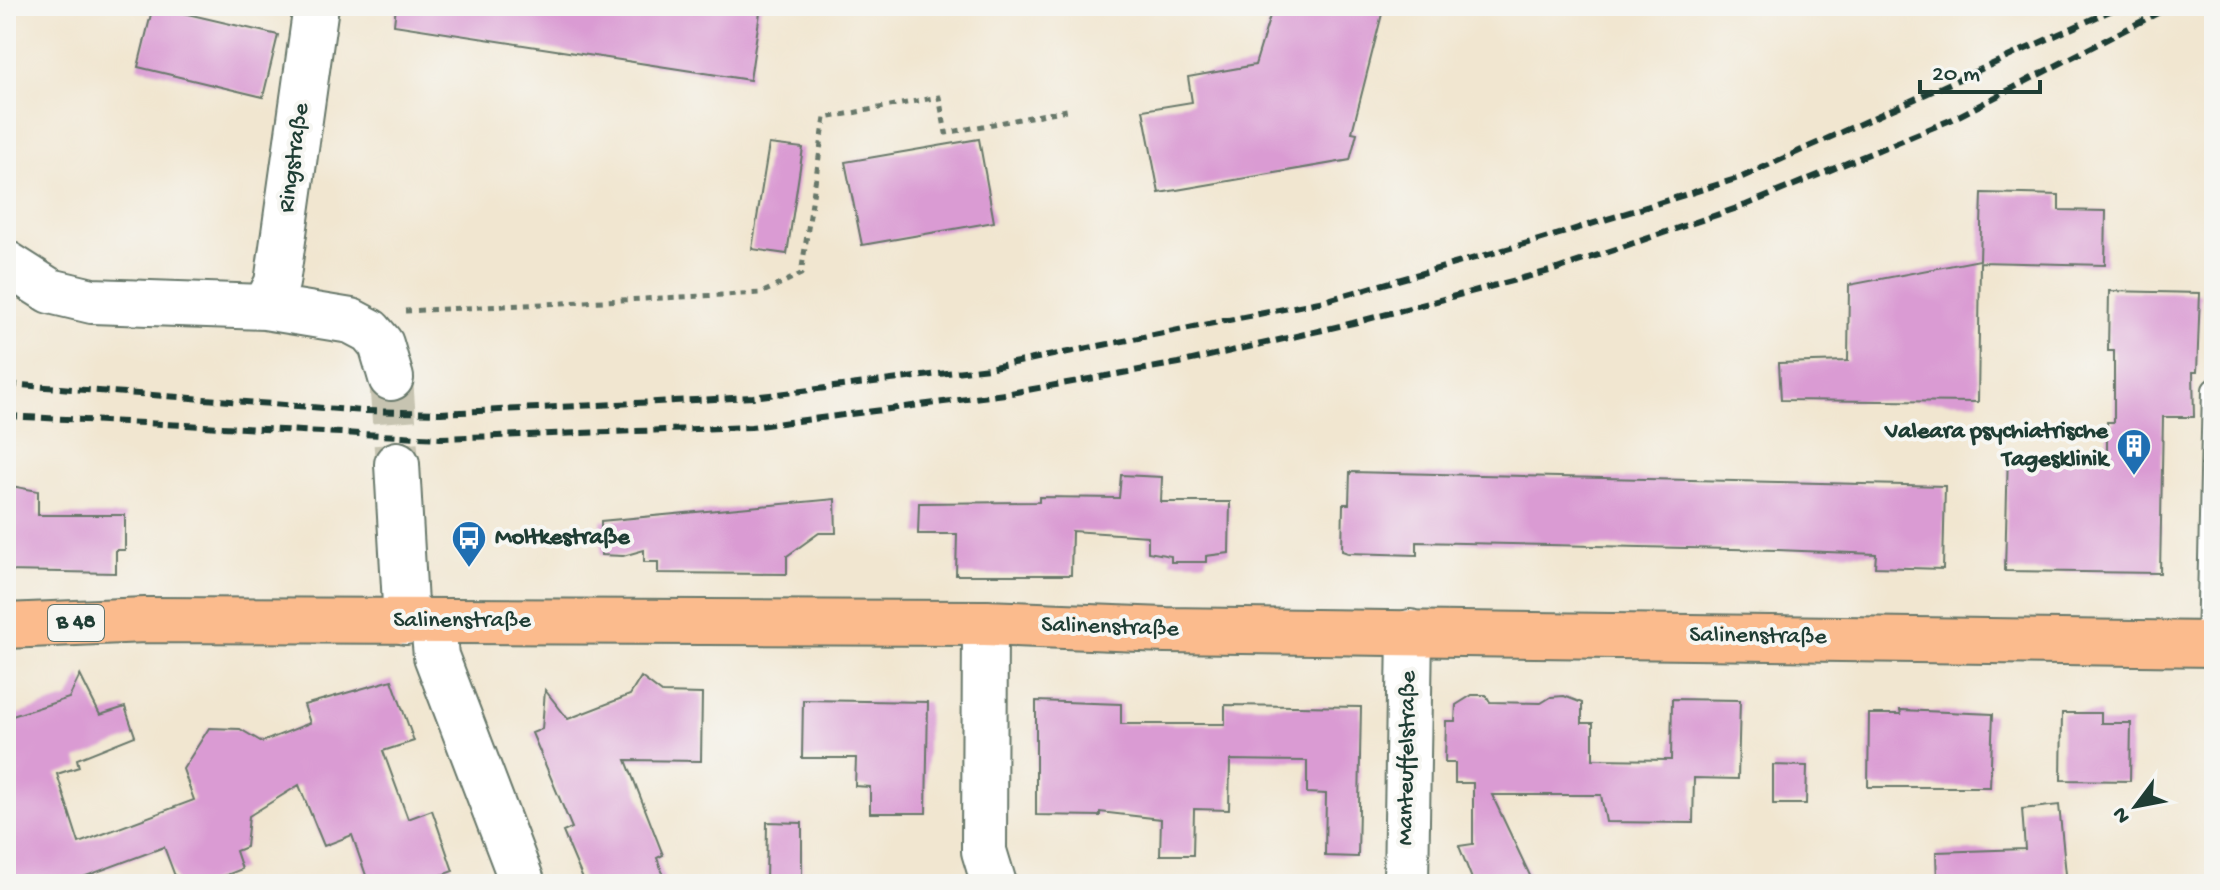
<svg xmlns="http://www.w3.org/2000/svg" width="2220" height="890" font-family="'Gochi Hand',sans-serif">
  <rect width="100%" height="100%" fill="#f6f6f2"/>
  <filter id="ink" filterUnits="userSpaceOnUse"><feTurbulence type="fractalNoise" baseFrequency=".0125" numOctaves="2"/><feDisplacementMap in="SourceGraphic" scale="16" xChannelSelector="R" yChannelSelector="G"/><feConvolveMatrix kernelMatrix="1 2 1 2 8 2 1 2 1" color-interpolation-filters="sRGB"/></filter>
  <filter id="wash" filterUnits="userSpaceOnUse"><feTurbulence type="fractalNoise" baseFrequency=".006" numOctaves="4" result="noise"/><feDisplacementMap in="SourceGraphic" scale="32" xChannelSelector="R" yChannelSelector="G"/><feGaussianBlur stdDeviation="1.8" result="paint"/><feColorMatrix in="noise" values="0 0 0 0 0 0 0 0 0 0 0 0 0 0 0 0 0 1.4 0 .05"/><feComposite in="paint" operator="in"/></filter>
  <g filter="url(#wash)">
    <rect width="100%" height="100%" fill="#f1e6d0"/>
    <g id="blocks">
      <path fill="#da9bd3" d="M153,6L278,35L263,97L138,67Z
        M396,6H761L750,80L394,25Z
        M1273,6H1384L1352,132L1357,133L1350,160L1159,193L1143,110L1192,102L1188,77L1255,65Z
        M979,139L994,222L862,245L845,162Z
        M769,144L803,148L787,254L752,249Z
        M1982,193L2059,195V210L2106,211L2105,265L1980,262L1978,402L1781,400L1779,363L1848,361L1849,285L1980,260Z
        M2109,291L2200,293L2197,372H2193L2194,417H2163L2160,573L2005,571L2008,451L2107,453V422H2114V351H2108Z
        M1350,472L1945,486L1943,569L1875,567L1876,554L1777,550L1417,542V555L1348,553L1342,551L1343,504H1349Z
        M1121,475L1162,477L1161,502H1230L1229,553L1206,556V562H1171V556L1148,552V536L1072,531L1071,575H956L957,534H918L919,503L1039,502V497L1119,498Z
        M6,485L38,491V515H125V550H116V573L6,571Z
        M835,499L836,533H819L787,556V574L658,573V562H644V550L623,556L601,555V521Z
        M80,675L100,715L125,707L135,736L77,759L79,767L57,774L79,843L194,800L183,769L209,728L240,729L262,742L310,723L304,705L392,680L414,741L383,751L408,819L432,810L453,871L436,877L439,884H369L352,835L324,846L299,785L249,816L246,847L236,851L242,869L204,884H178L164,847L83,877L85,884H11L6,868V718L69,698Z
        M641,677L662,693L702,694L701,761L626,760L663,855L657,858L667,884H585L563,832L572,828L532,733L542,729L545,690L568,719L630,695Z
        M1472,695H1486L1490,702L1541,703L1551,697L1564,696L1582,703V723H1593V759L1671,760L1672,699L1740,700L1738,779L1694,778L1693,823L1606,822L1601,795H1492L1534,884H1474L1459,846L1473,844V783H1455V763H1445L1446,721H1455L1456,705Z
        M803,700L928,702L926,813H870V787L855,786L856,758H802Z
        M1036,701L1121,704V724H1225V705L1361,707L1358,857L1325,856L1326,794L1307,793V761L1230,760L1229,810L1194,809L1193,855H1160L1161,819L1100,812V816L1036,815Z
        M1900,710L1993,714L1990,787H1868L1869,714H1901Z
        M2062,713H2101V723H2131L2130,781L2061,780Z
        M1773,765L1807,766L1806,804H1773Z
        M2059,805L2067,884H1937L1936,852L2025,849L2022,809Z
        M767,822L802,823V884H766Z"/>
    </g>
  </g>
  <g filter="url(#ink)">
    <use href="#blocks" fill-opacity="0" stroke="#68786b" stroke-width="2"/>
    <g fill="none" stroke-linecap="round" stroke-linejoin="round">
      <path stroke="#c7c4b1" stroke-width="44" stroke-dasharray="44 22" stroke-linecap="butt" d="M391,378L397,464"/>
      <g stroke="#68786b" stroke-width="26">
        <path id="lane" d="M2208,644L2214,390"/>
      </g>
      <g stroke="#68786b" stroke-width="48">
        <path id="street" d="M6,263L50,291L92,301L265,307L351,321L370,331L381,344L391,378
          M265,307L277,283L316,6
          M397,464L406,622
          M433,623L436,656L523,884
          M985,623L984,851L994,884
          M1406,884L1410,632"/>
      </g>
      <g stroke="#68786b" stroke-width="48">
        <path id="primary" d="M6,626L145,620L985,623L1165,630L2214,644"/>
      </g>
      <path stroke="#68786b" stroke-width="5" stroke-dasharray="6 6" stroke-linecap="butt" d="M405,311L761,293L801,274L825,118L939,97L946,133L1072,109"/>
      <use href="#lane" stroke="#fff" stroke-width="22"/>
      <use href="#street" stroke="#fff" stroke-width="44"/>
      <use href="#primary" stroke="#fbbb8d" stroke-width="44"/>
      <path stroke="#1f3d34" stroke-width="6" stroke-dasharray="12 6" stroke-linecap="butt" d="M6,384L364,411L441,413L753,397L988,368L1324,301L1556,235L1742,177L2121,6
        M6,416L440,438L751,427L1005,394L1179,363L1353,323L1557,269L1746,205L1953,119L2171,6"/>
    </g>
  </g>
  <defs>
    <g id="building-pin" transform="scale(1.8)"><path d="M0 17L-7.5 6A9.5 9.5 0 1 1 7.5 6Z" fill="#1f6fb2" stroke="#f6f6f2"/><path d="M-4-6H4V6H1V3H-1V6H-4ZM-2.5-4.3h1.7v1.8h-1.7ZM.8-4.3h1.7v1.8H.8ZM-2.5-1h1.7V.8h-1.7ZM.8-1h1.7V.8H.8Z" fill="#fff"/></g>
    <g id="bus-pin" transform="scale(1.8)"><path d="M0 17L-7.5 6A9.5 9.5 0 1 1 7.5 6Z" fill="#1f6fb2" stroke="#f6f6f2"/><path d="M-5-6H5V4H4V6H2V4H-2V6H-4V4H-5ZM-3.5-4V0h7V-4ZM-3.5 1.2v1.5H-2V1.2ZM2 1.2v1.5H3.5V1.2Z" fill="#fff"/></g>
  </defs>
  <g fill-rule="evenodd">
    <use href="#building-pin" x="2134" y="446"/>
    <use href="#bus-pin" x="469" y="538"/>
  </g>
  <g text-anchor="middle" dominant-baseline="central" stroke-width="8" stroke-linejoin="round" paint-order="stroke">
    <rect fill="#f6f6f2" stroke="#60746d" stroke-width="2" x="48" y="605" width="56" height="36" rx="6"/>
    <g font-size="22" font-weight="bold" fill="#1f3d34">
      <text x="76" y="623">B 48</text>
    </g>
    <g font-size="24" fill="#1f3d34" stroke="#f6f6f2">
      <text transform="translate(295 158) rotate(-82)">Ringstraße</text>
      <text x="462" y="621">Salinenstraße</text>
      <text transform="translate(1110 628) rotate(2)">Salinenstraße</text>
      <text transform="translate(1758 637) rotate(1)">Salinenstraße</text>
      <text transform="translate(1408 758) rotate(-89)">Manteuffelstraße</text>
    </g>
    <g font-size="24" font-weight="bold" fill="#1f3d34" stroke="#f6f6f2" text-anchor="end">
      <text x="2108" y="432">Valeara psychiatrische<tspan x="2108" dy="28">Tagesklinik</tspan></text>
      <text x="495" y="538" text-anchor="start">Moltkestraße</text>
    </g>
  </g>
  <rect width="2220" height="890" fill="none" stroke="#f6f6f2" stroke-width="32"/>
  <g transform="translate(2136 806) rotate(238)" stroke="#f6f6f2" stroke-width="6" paint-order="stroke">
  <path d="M0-6L14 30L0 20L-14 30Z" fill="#1f3d34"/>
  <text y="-12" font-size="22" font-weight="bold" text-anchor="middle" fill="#1f3d34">N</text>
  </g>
  <path d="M1920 80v12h120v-12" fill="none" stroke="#1f3d34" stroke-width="4"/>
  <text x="1932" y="80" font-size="24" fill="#1f3d34" stroke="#f6f6f2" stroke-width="6" paint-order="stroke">20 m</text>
</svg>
